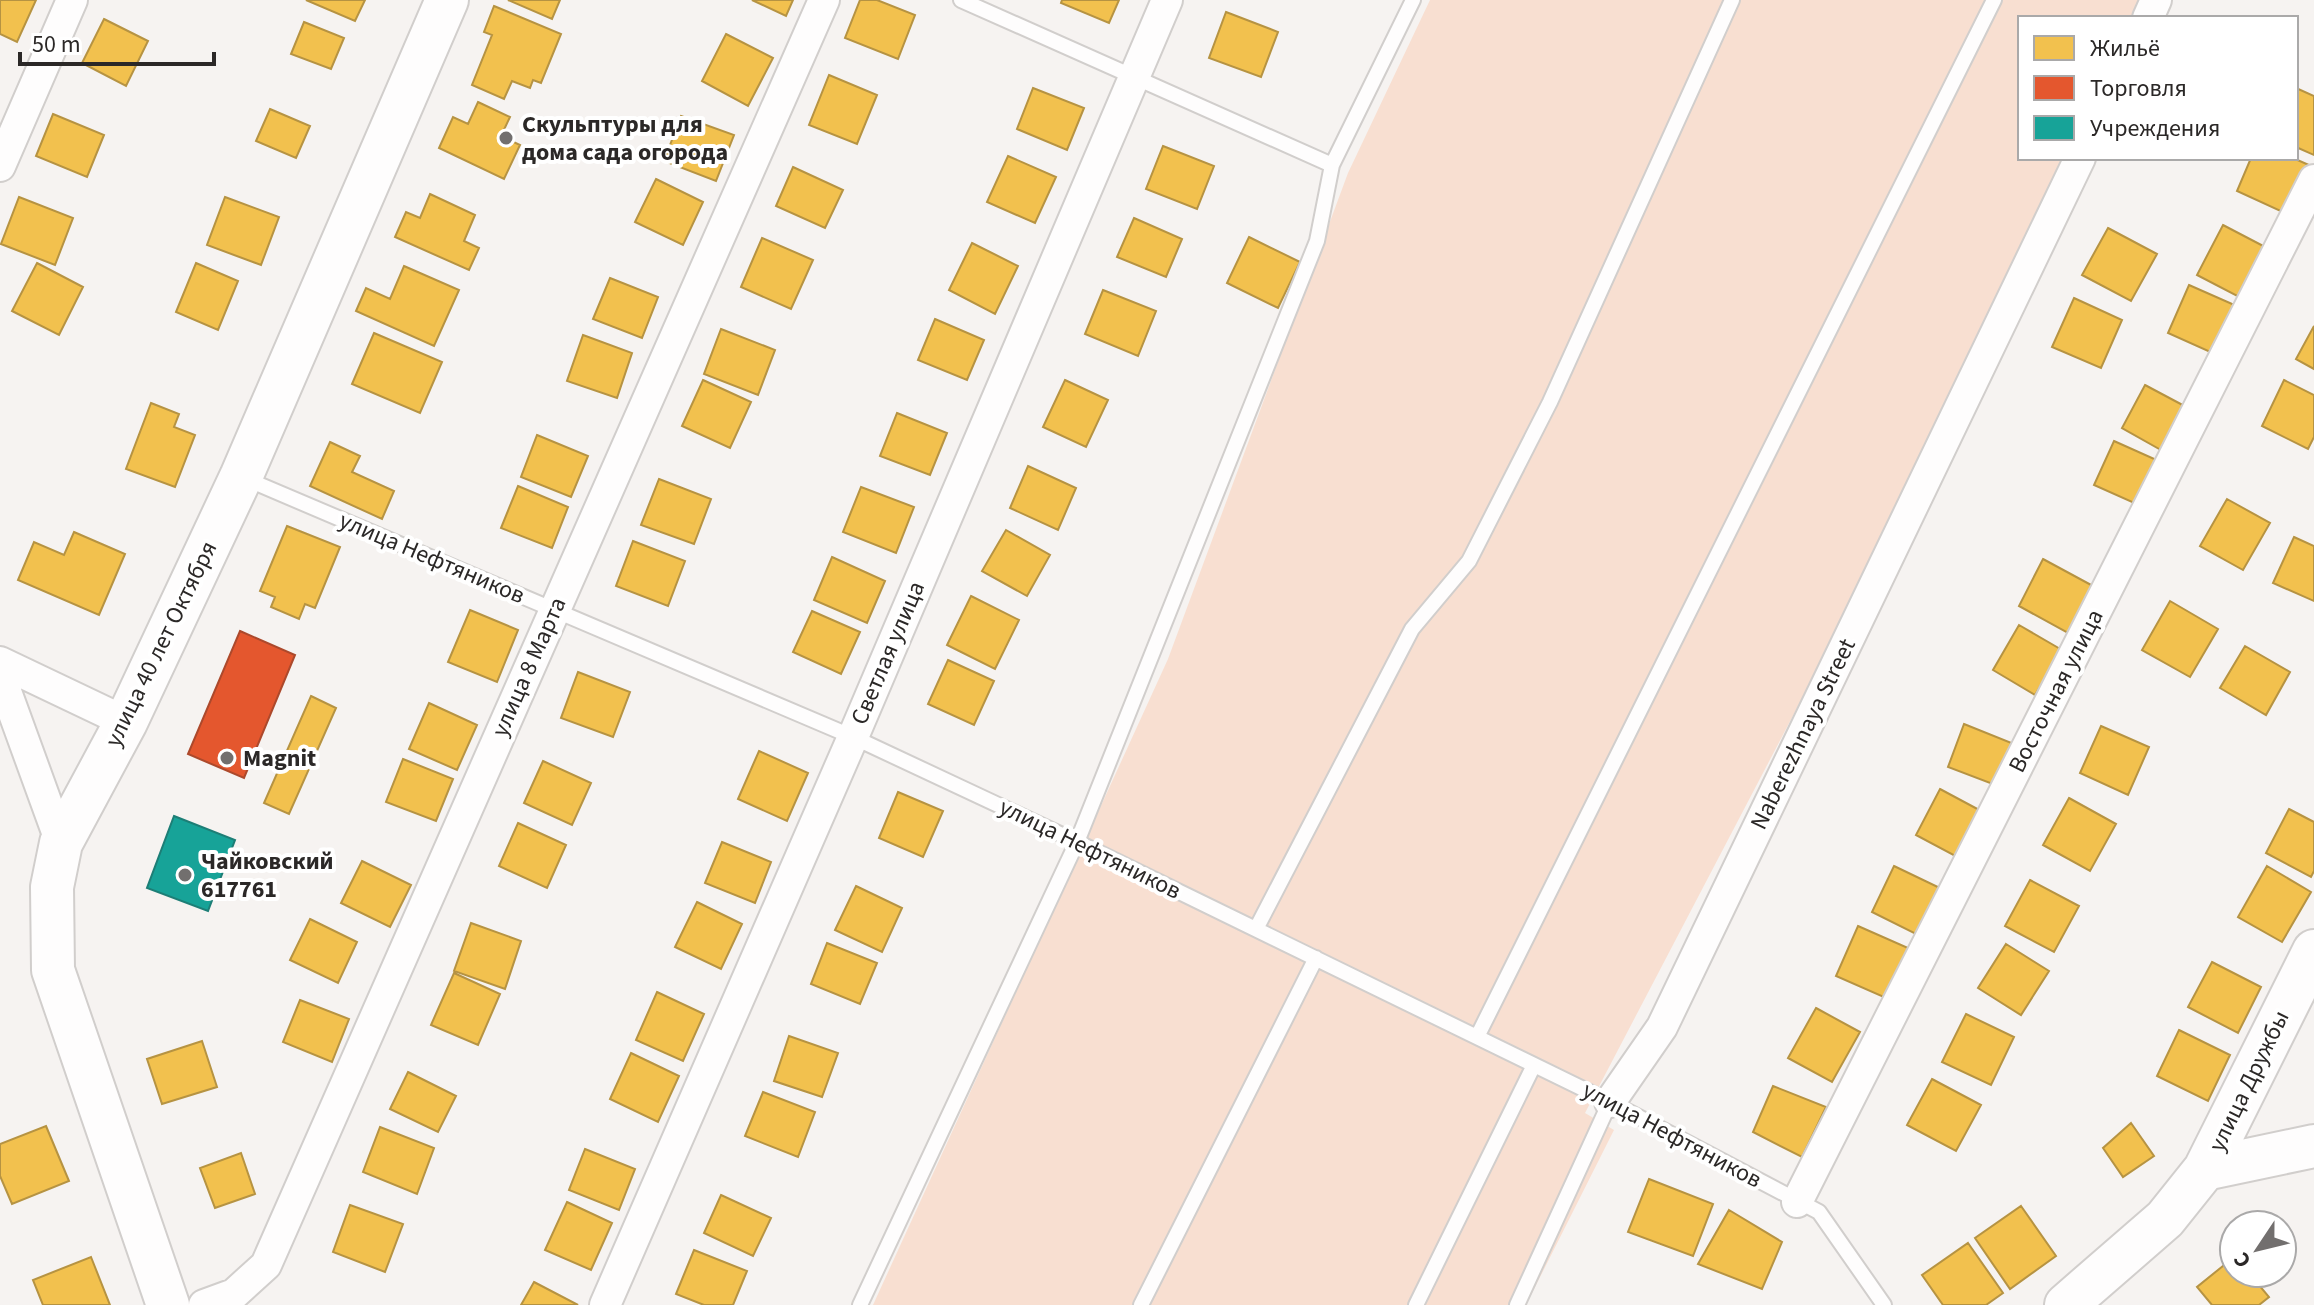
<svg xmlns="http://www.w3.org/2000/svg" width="2314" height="1305" font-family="'Source Sans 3',sans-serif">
  <rect width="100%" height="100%" fill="#f6f3f1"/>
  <path fill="#f8dfd1" d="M1430,0H2145L2136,18H2020V158H2070L1932,450L1585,1113L1614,1130L1526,1305H873L1168,659L1348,173Z"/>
  <path fill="#f2c14e" stroke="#b69342" stroke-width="2" d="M0,0H36L17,42L0,34Z
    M306,0H365L355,21Z
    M508,0H560L552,19Z
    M752,0H793L786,16Z
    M860,0H877L915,15L898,59L845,38Z
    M1062,0H1119L1109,23L1061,3Z
    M494,6L561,34L541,83L533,80L530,88L512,81L504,99L472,85L492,35L484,32Z
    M1226,12L1278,32L1261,77L1209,58Z
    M104,19L148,41L126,86L82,63Z
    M304,22L344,38L331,69L291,54Z
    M726,34L773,58L748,106L702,81Z
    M829,75L877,95L857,144L809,125Z
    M1033,88L1084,108L1067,150L1017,129Z
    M2296,88L2314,96V155L2296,147Z
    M478,102L510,117L501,136L520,145L504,179L439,148L453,117L468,124Z
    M270,109L310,126L296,158L256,141Z
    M53,114L104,135L87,177L36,156Z
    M681,116L734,135L716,181L664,161Z
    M1163,146L1214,166L1197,209L1146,189Z
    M1008,156L1056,177L1035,223L987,202Z
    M2251,158H2293L2309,165L2287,214L2237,191Z
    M793,167L843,190L825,228L776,206Z
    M656,179L703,202L683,245L635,222Z
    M430,194L475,215L464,241L479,248L469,270L395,237L406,212L420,218Z
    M19,197L73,218L55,265L1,244Z
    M225,197L279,217L261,265L207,245Z
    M1134,218L1182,239L1166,277L1117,257Z
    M2223,225L2269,249L2243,299L2197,275Z
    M2108,228L2157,254L2131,301L2082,275Z
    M1249,237L1300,262L1278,308L1227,283Z
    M762,238L813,260L791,309L741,287Z
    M972,243L1018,266L995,314L949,290Z
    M37,263L83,287L59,335L12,311Z
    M196,263L238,281L218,330L176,312Z
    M404,266L459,290L434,346L356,311L366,288L390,299Z
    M610,278L658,297L642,338L593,319Z
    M2189,285L2239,307L2217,355L2168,333Z
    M1103,290L1156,311L1138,356L1085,334Z
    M2074,298L2122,320L2101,368L2052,347Z
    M935,319L984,340L967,380L918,360Z
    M2314,326V369L2296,359Z
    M721,329L775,350L758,395L704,374Z
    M374,333L442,362L420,413L352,384Z
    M583,335L632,353L617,398L567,381Z
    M703,380L751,402L730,448L682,426Z
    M1065,380L1108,400L1086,447L1043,427Z
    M2284,380L2314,395V437L2308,449L2262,426Z
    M2145,385L2192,410L2168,454L2122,428Z
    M151,403L179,414L174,427L195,435L175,487L126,469Z
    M897,413L947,433L930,475L880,456Z
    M537,435L588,456L571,497L521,477Z
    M2114,441L2161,462L2141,506L2094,485Z
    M330,442L360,456L352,472L394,491L382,519L310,486Z
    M1028,466L1076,488L1058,530L1010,508Z
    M659,479L711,499L694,544L641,525Z
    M518,486L568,507L552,548L501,528Z
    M861,487L914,507L896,553L843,532Z
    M2227,499L2270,523L2243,570L2200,546Z
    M287,526L340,547L315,608L305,604L299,619L271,607L275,597L260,591Z
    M1006,530L1050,555L1027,596L982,571Z
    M74,532L125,554L99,615L18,580L34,542L64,555Z
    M2294,537L2314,546V601L2273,583Z
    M633,541L685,561L668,606L616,586Z
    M832,557L885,581L867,623L814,600Z
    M2043,559L2093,586L2068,633L2019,606Z
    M971,596L1019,620L995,669L947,645Z
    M2170,601L2218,629L2190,677L2142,650Z
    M470,610L518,630L497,682L448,662Z
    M812,611L860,632L841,674L793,652Z
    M2019,625L2062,650L2035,695L1993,670Z
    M2245,646L2290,672L2266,715L2220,688Z
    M948,660L994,681L974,725L928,704Z
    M578,672L630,692L613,737L561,718Z
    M311,696L336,708L289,814L264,803Z
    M429,703L477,725L457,770L409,749Z
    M1964,724L2014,744L1998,786L1948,767Z
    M2101,726L2149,747L2128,795L2080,773Z
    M759,751L808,773L787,821L738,799Z
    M403,759L453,779L436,821L386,802Z
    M543,761L591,783L572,825L524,803Z
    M1940,789L1983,812L1959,858L1916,835Z
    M898,792L943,811L923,857L879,838Z
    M2069,798L2116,824L2090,871L2043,845Z
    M2289,809L2314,822V871L2311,877L2266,853Z
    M518,823L566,845L547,888L499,866Z
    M722,842L771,862L755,903L705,883Z
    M362,861L411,885L390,927L341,903Z
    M1894,866L1942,889L1920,936L1872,912Z
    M2267,866L2311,892L2282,942L2238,917Z
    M2030,880L2079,906L2054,952L2005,926Z
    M856,886L902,908L882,952L835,930Z
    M697,902L742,924L721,969L675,947Z
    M310,919L357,942L338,983L290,960Z
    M471,923L521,941L505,989L454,971Z
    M1858,926L1908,948L1886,998L1836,976Z
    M827,943L877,963L860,1004L811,984Z
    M2006,944L2049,971L2021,1015L1978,988Z
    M2212,962L2261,987L2238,1033L2188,1007Z
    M454,973L500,994L478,1045L431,1025Z
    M657,992L704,1014L683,1061L636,1040Z
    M300,1000L349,1019L332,1062L283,1042Z
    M1816,1008L1860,1032L1832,1082L1788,1058Z
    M1966,1014L2014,1037L1991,1085L1942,1062Z
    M2179,1030L2230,1055L2208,1101L2157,1076Z
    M789,1036L838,1053L822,1097L774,1081Z
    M202,1041L217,1087L162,1104L147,1059Z
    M631,1053L679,1076L658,1122L610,1099Z
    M408,1072L456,1096L438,1132L390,1109Z
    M1932,1079L1981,1105L1956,1151L1907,1125Z
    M1773,1086L1826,1107L1802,1157L1753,1132Z
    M763,1092L815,1112L798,1157L745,1136Z
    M2131,1123L2154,1156L2123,1177L2103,1148Z
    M46,1126L69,1181L12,1204L0,1176V1144Z
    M380,1127L434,1148L417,1194L363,1172Z
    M585,1149L635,1169L619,1210L569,1190Z
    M241,1153L255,1194L215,1208L200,1168Z
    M1649,1179L1713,1204L1693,1256L1628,1232Z
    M721,1195L771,1218L753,1256L704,1233Z
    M567,1202L612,1223L591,1270L545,1250Z
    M350,1205L403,1224L385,1272L333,1252Z
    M2021,1206L2056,1256L2010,1289L1975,1238Z
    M1729,1210L1782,1242L1762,1289L1698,1264Z
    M1968,1243L2003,1293L1986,1305H1943L1922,1275Z
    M694,1250L747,1271L733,1305H704L676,1294Z
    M91,1257L110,1305H43L33,1280Z
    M2234,1257V1273H2249L2269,1297L2259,1305H2212L2197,1287Z
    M534,1282L578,1305H521Z"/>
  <path fill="#e4572e" stroke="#ac492c" stroke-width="2" d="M240,631L295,655L244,778L188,754Z"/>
  <path fill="#17a398" stroke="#1d7e76" stroke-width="2" d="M174,816L235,840L208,911L147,888Z"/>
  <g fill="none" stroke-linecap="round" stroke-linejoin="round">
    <g stroke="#d1cecc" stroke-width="18">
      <path id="lane" d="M961,0L1332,165
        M244,478L853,737L1077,842L1610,1102L1819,1212L1884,1305
        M1256,929L1412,629L1469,561L1550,402L1732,0
        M1477,1037L1994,0
        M860,1305L1077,842L1317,241L1332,165L1413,0
        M1141,1305L1316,958
        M1416,1305L1534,1065
        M1517,1305L1610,1102"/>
    </g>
    <g stroke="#d1cecc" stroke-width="34">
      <path id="street" d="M2148,18L2156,0
        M0,166L72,0
        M0,662L126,722
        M0,675L61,843
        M1610,1102L1662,1027L2080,158
        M1797,1202L2314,180
        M204,1305L234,1294L266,1265L824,0
        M605,1305L853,737L1167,0"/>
    </g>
    <g stroke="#d1cecc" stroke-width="46">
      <path id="secondary" d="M2205,1169L2314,1146
        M168,1305L53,970L52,887L61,843L126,722L241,477L447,0
        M2066,1305L2165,1219L2205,1169L2314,951"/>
    </g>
    <use href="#lane" stroke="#fefdfd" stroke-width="14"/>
    <use href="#street" stroke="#fefdfd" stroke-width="30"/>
    <use href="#secondary" stroke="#fefdfd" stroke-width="42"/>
  </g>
  <g fill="#726f6e" stroke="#fff" stroke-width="3">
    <circle cx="506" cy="138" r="8"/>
    <circle cx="227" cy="758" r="8"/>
    <circle cx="185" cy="875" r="8"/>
  </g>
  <g text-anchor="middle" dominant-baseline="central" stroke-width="8" stroke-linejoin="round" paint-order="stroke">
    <g font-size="24" font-weight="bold" fill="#2b2827" stroke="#fff" text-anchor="start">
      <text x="522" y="124">Скульптуры для<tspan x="522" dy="28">дома сада огорода</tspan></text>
      <text x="243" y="758">Magnit</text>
      <text x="201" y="861">Чайковский<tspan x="201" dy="28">617761</tspan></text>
    </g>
    <g font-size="24" fill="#2b2827" stroke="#fff">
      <text transform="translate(432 558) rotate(23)">улица Нефтяников</text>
      <text transform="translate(161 644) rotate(-64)">улица 40 лет Октября</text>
      <text transform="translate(888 653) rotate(-67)">Светлая улица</text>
      <text transform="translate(529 667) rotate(-66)">улица 8 Марта</text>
      <text transform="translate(2056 691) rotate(-63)">Восточная улица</text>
      <text transform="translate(1803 734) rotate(-64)">Naberezhnaya Street</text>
      <text transform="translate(1090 849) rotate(26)">улица Нефтяников</text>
      <text transform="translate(2249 1081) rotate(-64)">улица Дружбы</text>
      <text transform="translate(1672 1135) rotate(28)">улица Нефтяников</text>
    </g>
  </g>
  <rect x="2018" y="16" width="280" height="144" fill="#ffffff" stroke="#aaa9a9" stroke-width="2"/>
  <rect x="2034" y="36" width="40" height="24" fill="#f2c14e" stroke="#aaa9a9" stroke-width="2"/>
  <text x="2090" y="56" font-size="24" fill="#2b2827">Жильё</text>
  <rect x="2034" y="76" width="40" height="24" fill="#e4572e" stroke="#aaa9a9" stroke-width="2"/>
  <text x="2090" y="96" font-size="24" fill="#2b2827">Торговля</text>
  <rect x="2034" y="116" width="40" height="24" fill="#17a398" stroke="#aaa9a9" stroke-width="2"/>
  <text x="2090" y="136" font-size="24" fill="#2b2827">Учреждения</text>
  <g transform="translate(2258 1249) rotate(235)"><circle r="38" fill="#ffffff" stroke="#aaa9a9" stroke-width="2"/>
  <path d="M0-6L14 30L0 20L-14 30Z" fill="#726f6e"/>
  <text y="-12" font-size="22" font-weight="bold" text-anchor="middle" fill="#2b2827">С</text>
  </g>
  <path d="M20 52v12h194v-12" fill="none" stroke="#2b2827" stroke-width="4"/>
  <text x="32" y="52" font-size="24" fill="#2b2827" stroke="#ffffff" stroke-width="6" paint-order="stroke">50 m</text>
</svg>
